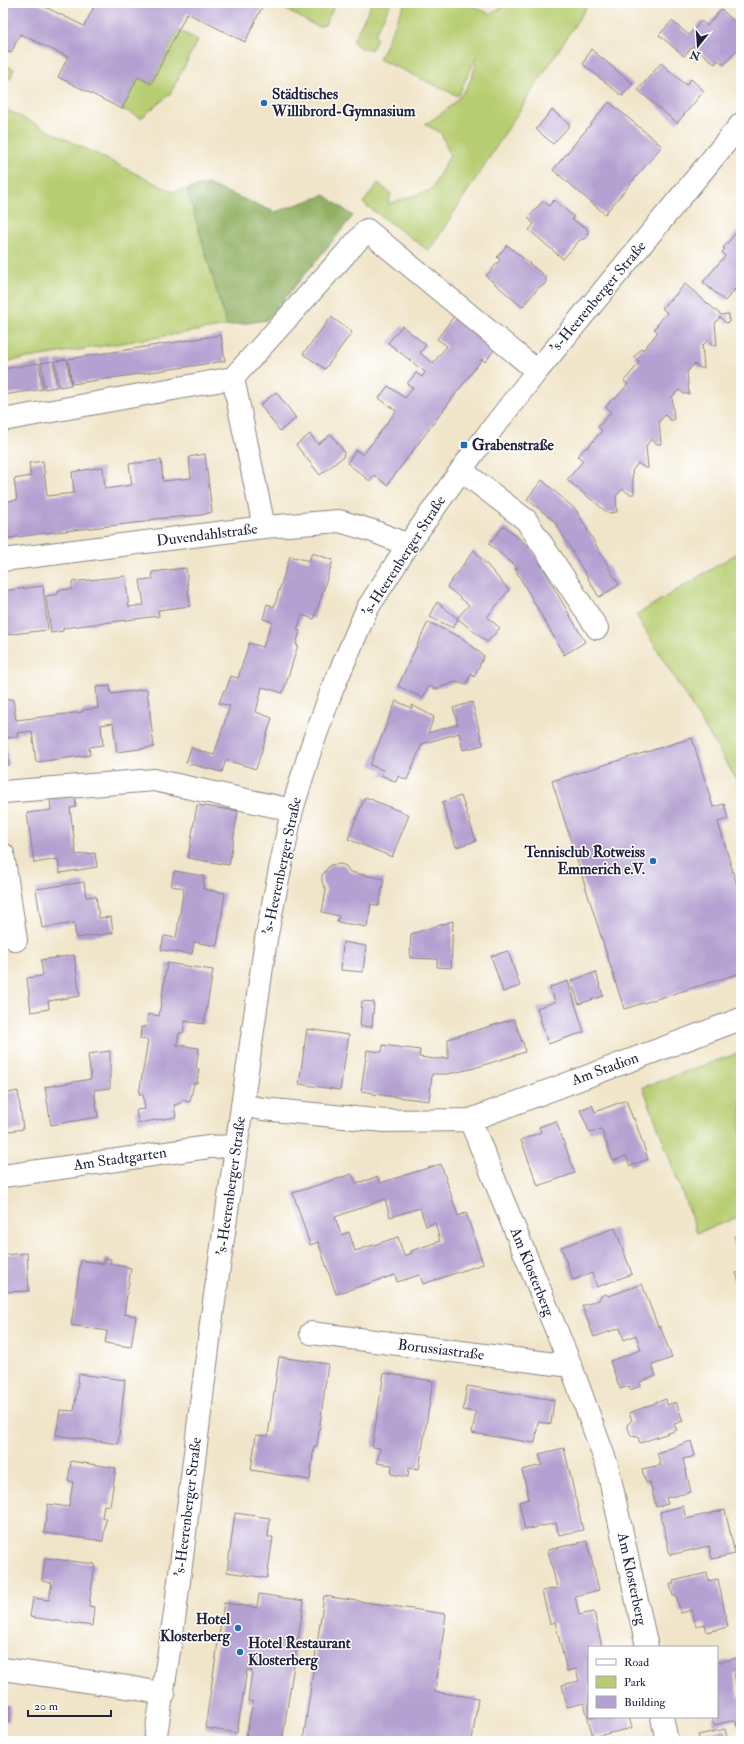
<svg xmlns="http://www.w3.org/2000/svg" width="744" height="1744" font-family="'IM FELL Double Pica',serif">
  <rect width="100%" height="100%" fill="#fff"/>
  <filter id="ink" filterUnits="userSpaceOnUse"><feTurbulence type="fractalNoise" baseFrequency=".025" numOctaves="2"/><feDisplacementMap in="SourceGraphic" scale="8" xChannelSelector="R" yChannelSelector="G"/><feConvolveMatrix kernelMatrix="1 2 1 2 8 2 1 2 1" color-interpolation-filters="sRGB"/></filter>
  <filter id="wash" filterUnits="userSpaceOnUse"><feTurbulence type="fractalNoise" baseFrequency=".012" numOctaves="4" result="noise"/><feDisplacementMap in="SourceGraphic" scale="16" xChannelSelector="R" yChannelSelector="G"/><feGaussianBlur stdDeviation="0.9" result="paint"/><feColorMatrix in="noise" values="0 0 0 0 0 0 0 0 0 0 0 0 0 0 0 0 0 1.4 0 .05"/><feComposite in="paint" operator="in"/></filter>
  <g filter="url(#wash)">
    <rect width="100%" height="100%" fill="#f1e5c9"/>
    <path fill="#b8cd71" stroke="#6d7856" d="M277,3H307L318,9L325,6L326,3H336L325,25L318,27L279,6Z
      M372,3H391L375,34L377,39L372,49C364,49 357,48 353,41Z
      M405,3H467L490,14L510,3H589L429,251L363,203L378,183L391,194L388,204L431,190L450,155L441,133L425,124C451,109 474,89 477,56L458,96L379,59Z
      M178,30L198,40L170,94L141,118L122,109L138,77L151,84Z
      M3,64L14,69L10,79L3,76Z
      M3,108L173,192L187,189L227,326L3,362Z
      M741,551V787L636,615Z
      M741,1052V1216L697,1233L643,1087Z
      M741,1235V1262L732,1239Z"/>
    <path fill="#92b063" stroke="#5a694f" d="M207,184L275,212L325,195L353,216L267,320L227,326L187,189Z"/>
    <g id="blocks">
      <path fill="#b5a1d1" fill-rule="evenodd" d="M3,3H37L84,26L96,3H264L245,42L187,13L151,84L138,77L122,109L58,77L68,57L20,34L11,53L3,50Z
        M721,9L735,22L733,25L741,32V51L737,50L724,65L718,60L715,64L693,46L684,56L659,35L672,21L689,35L701,21L707,26Z
        M591,49L633,84L622,96L583,64Z
        M661,63L686,85L691,79L704,91L677,123L638,90Z
        M609,102L662,146L605,214L553,170Z
        M552,110L570,125L553,144L536,129Z
        M554,200L574,217L572,219L580,225L586,227L588,231L586,238L580,240L563,259L529,230L534,224L528,218L543,201L549,206Z
        M741,227V295L735,289L725,301L703,282L725,256L722,252L725,249L723,248Z
        M507,245L546,277V282L544,285L539,287L522,307L486,276L500,260L497,257Z
        M685,284L721,315L729,314V322L726,323L720,317L715,323L717,346H714L708,340L702,346L704,368H700L694,364L687,372L689,394H684L679,390L672,397L674,420H670L665,415L659,422L661,444H657L651,439L646,446L648,468H645L638,463L632,471L634,494H629L623,489L616,496L617,512L608,513L567,480L583,461L578,456L586,447L587,448L602,431L598,427L611,412L606,407L613,398L615,399L628,384L624,381L640,362L634,357L642,348L643,350L658,332L654,329L667,313L662,308L670,299L671,300Z
        M457,312L499,344L485,362L482,359L387,485L374,475L370,481L347,463L356,450L363,455L396,411L379,398L388,386L405,398L413,388L407,384L416,373L422,377L425,372L388,343L402,326L426,345L420,353L433,363L447,346L437,339Z
        M331,317L352,332L325,369L303,354Z
        M221,335L225,361L72,384L68,359Z
        M67,359L71,385L59,387L55,361Z
        M53,361L57,387L45,389L41,363Z
        M39,363L43,389L3,395V369Z
        M276,392L296,418L280,431L260,405Z
        M310,434L318,444L331,434L344,452L343,457L320,475L296,445Z
        M205,454L212,512L202,515L154,519L144,522L38,534L3,539V502L17,500L14,479L31,476L29,463L43,461L47,496L74,493L72,472L103,467L105,489L132,485L129,464L161,460L163,481L191,478L189,457Z
        M542,480L576,510L619,585L599,597L555,522L527,499Z
        M504,526L532,549L585,642L564,655L515,569L518,568L489,544Z
        M474,550L509,590L487,617L500,628L487,642L457,618L469,605L447,587Z
        M312,553L333,560L314,619L302,615L297,630L300,631L296,645H298L283,693L262,687L256,712L272,718L256,769L226,760L222,772L186,763L191,748L214,755L230,706L219,703L224,690H226L231,676L238,678L249,643L263,647L272,622L263,619L267,604L274,607L290,556L309,561Z
        M186,568L190,606L158,610L159,616L63,628V631L51,633L46,596L58,594V590L72,589V582L125,576L129,607L144,605L140,580L153,579L152,572Z
        M43,586L48,630L3,635V591Z
        M437,602L458,619L453,628L430,617Z
        M428,622L462,638L484,656L474,677L471,674L466,685L456,682L435,689L429,686L423,698L398,686Z
        M110,686L111,694L147,689L154,747L117,752L113,723L101,725L103,745L89,747L90,755L36,762L32,731L17,733L18,736L6,738L9,765L3,766V700L13,699L16,720L83,712V710L98,708L96,687Z
        M396,701L412,708V705L434,717L428,733L458,724L453,708L472,702L483,745L463,750L459,733L422,744L407,780L398,776L396,782L381,775L383,770L370,765Z
        M692,738L713,807L724,804L728,819L718,822L741,899V973L624,1009L552,781Z
        M75,794L76,807L70,808L76,855L95,853L97,867L60,873L58,859L34,863L27,813L51,810L50,797Z
        M461,796L476,841L456,847L442,802Z
        M365,797L409,815L392,857L348,839Z
        M197,805L238,811L229,865L188,858Z
        M341,864L346,866L350,872L384,879L379,906L371,904L367,927L337,922L339,916L322,912L326,890L322,882V875L330,865Z
        M174,871L204,876L203,889L225,893L217,946L194,942L192,954L161,950L164,936L176,938L184,888L171,886Z
        M84,882L86,897L96,896L99,918L111,917L113,933L76,938L74,923L42,928L36,889Z
        M453,921L451,968L437,967V959L410,958L411,934Z
        M343,942L366,946L363,972L341,970Z
        M508,951L520,986L503,992L491,956Z
        M74,955L80,996L48,1001L49,1009L31,1012L27,978L43,976L41,960Z
        M167,963L213,970L204,1024L185,1021L183,1033H179L177,1045L199,1048L196,1068L199,1069L197,1083H194L190,1102L181,1100V1103L174,1105L176,1117L138,1123L136,1110L145,1109L143,1094H139L148,1040L140,1039L141,1027H146L148,1014L159,1016Z
        M596,972L603,996L579,1004L571,981Z
        M568,981L584,1032L548,1044L537,1008L555,1002L550,987Z
        M362,1001L374,1002L372,1027L360,1026Z
        M514,1019L522,1042H523L525,1052L471,1069L448,1074H432L429,1101L373,1094V1093L361,1091L367,1050L382,1052L383,1045L420,1050L419,1057L435,1059L448,1058V1039Z
        M307,1029L349,1035L340,1090L299,1084Z
        M110,1051V1088L94,1090L98,1117L51,1125L45,1087L91,1079L88,1054Z
        M18,1091L23,1129L3,1132V1094Z
        M626,1100L633,1119L634,1118L648,1159L630,1166L626,1156L613,1161L601,1129L590,1133L580,1110L592,1105L595,1112Z
        M556,1121L575,1173L538,1186L521,1140L541,1132L539,1127Z
        M441,1164L458,1216L466,1213L483,1264L423,1284L420,1275L397,1282L395,1275L336,1294L318,1242L310,1245L293,1193L352,1174L356,1183L378,1177L380,1183ZM385,1199L390,1217L420,1208L426,1226L435,1223L440,1241L411,1251L412,1253L404,1256L398,1237L355,1251L349,1232L341,1235L335,1217Z
        M615,1228L632,1274L597,1287L592,1273L573,1280L561,1247Z
        M27,1253L29,1291L3,1292V1255Z
        M105,1258L111,1259L110,1264L131,1268L124,1314L136,1316L131,1347L105,1343L107,1331L71,1325L81,1260L104,1264Z
        M741,1272V1288L736,1273Z
        M642,1284L658,1327L660,1326L672,1358L652,1365L656,1376L640,1382L641,1386L630,1390L629,1386L620,1389L610,1361L641,1350L636,1335L624,1340L620,1328L594,1337L582,1306L599,1300L601,1296L605,1294L609,1296Z
        M279,1357L328,1364L317,1446H314L310,1480L251,1470L256,1435L268,1436Z
        M384,1373L433,1381L419,1469L409,1468L408,1477L391,1474L392,1465L377,1463L380,1448L372,1447Z
        M79,1374L125,1380L118,1444L56,1435L60,1410L74,1411Z
        M467,1386L554,1400L551,1424L538,1422L535,1443L472,1433L476,1412L463,1410Z
        M666,1399L667,1405L676,1402L683,1421L674,1424L677,1430L640,1443L638,1437L631,1436L627,1425L632,1420L629,1413Z
        M691,1441L695,1456L683,1459L691,1492L666,1498L668,1504L656,1507L650,1482L646,1483L642,1469L661,1465L657,1453Z
        M564,1448L583,1530L559,1535L556,1523L525,1530L519,1502L529,1499L522,1470L542,1465L539,1454Z
        M71,1461L116,1468L110,1506L104,1505L102,1518H106L103,1541L44,1533L48,1504L69,1507L73,1482L68,1481Z
        M683,1506L686,1519L725,1510L735,1554L712,1559L709,1546L670,1555L660,1512Z
        M235,1513L270,1518L268,1537H273L267,1578L227,1572Z
        M587,1541L599,1590L575,1596L579,1615L594,1612L602,1647H589V1717H629L632,1728L593,1737L584,1703L567,1707L562,1685L579,1681L576,1669L567,1671L555,1622L550,1624L542,1591L557,1588L548,1550Z
        M45,1558L95,1564L89,1606L94,1607L92,1626L30,1617L33,1598L49,1600L52,1583L42,1581Z
        M707,1573L709,1581L718,1579L728,1627L707,1632L705,1624L696,1626L692,1610L681,1613L676,1596H673L670,1584H674L673,1581Z
        M259,1594L304,1601L282,1741H245L253,1702L248,1701L252,1671L247,1670L237,1733L205,1728L224,1603L257,1608Z
        M324,1596L446,1614L435,1692L478,1698L472,1741H303Z
        M737,1658L741,1672L734,1674L739,1697H741V1725L737,1726L736,1720L714,1725L712,1717H717V1663Z
        M3,1705L11,1706L9,1722L3,1721Z
        M725,1729L728,1741H700L698,1735Z"/>
    </g>
  </g>
  <g filter="url(#ink)">
    <use href="#blocks" fill-opacity="0" stroke="#8a8482" stroke-width="1"/>
    <g fill="none" stroke-linecap="round" stroke-linejoin="round">
      <g stroke="#8a8482" stroke-width="24">
        <path id="minor" d="M233,378L264,527
          M3,420L233,378L367,230L537,371
          M461,470L526,520L597,628
          M3,560L264,527L339,521L373,531L408,545
          M3,792L154,780L292,810
          M3,854L16,940
          M242,1105L263,1109L385,1121L470,1120L741,1019
          M470,1120L571,1366L607,1465L647,1647
          M3,1176L209,1147L236,1146
          M311,1333L571,1366
          M3,1669L134,1688L164,1694
          M662,1717L667,1741
          M155,1741L175,1613L212,1316L266,939L292,810L311,748L332,690L367,609L408,545L474,452L537,371L741,124"/>
      </g>
      <use href="#minor" stroke="#fff" stroke-width="22"/>
    </g>
  </g>
  <g fill="#1f6fb2" stroke="#fff" stroke-width="1.5">
    <circle cx="264" cy="103" r="4"/>
    <rect x="460" y="441" width="8" height="8" rx="2"/>
    <circle cx="653" cy="861" r="4"/>
    <circle cx="238" cy="1628" r="4"/>
    <circle cx="240" cy="1652" r="4"/>
  </g>
  <g text-anchor="middle" dominant-baseline="central" stroke-width="3" stroke-linejoin="round" paint-order="stroke">
    <g font-size="15" font-weight="bold" fill="#22223b" stroke="#fff" text-anchor="start">
      <text x="272" y="94">Städtisches<tspan x="272" dy="17">Willibrord-Gymnasium</tspan></text>
      <text x="472" y="445">Grabenstraße</text>
      <text x="645" y="852" text-anchor="end">Tennisclub Rotweiss<tspan x="645" dy="17">Emmerich e.V.</tspan></text>
      <text x="230" y="1619" text-anchor="end">Hotel<tspan x="230" dy="17">Klosterberg</tspan></text>
      <text x="248" y="1643">Hotel Restaurant<tspan x="248" dy="17">Klosterberg</tspan></text>
    </g>
    <g font-size="15" fill="#22223b" stroke="#fff">
      <text transform="translate(598 297) rotate(-50)">'s-Heerenberger Straße</text>
      <text transform="translate(207 535) rotate(-7)">Duvendahlstraße</text>
      <text transform="translate(404 556) rotate(-57)">'s-Heerenberger Straße</text>
      <text transform="translate(282 866) rotate(-78)">'s-Heerenberger Straße</text>
      <text transform="translate(605 1069) rotate(-20)">Am Stadion</text>
      <text transform="translate(120 1159) rotate(-8)">Am Stadtgarten</text>
      <text transform="translate(231 1186) rotate(-82)">'s-Heerenberger Straße</text>
      <text transform="translate(532 1272) rotate(68)">Am Klosterberg</text>
      <text transform="translate(441 1350) rotate(7)">Borussiastraße</text>
      <text transform="translate(188 1507) rotate(-83)">'s-Heerenberger Straße</text>
      <text transform="translate(632 1579) rotate(78)">Am Klosterberg</text>
    </g>
  </g>
  <rect width="744" height="1744" fill="none" stroke="#fff" stroke-width="16"/>
  <rect x="588" y="1646" width="130" height="72" fill="#ffffff" stroke="#a7a7b1"/>
  <rect x="596" y="1659" width="20" height="6" fill="#ffffff" stroke="#a7a7b1"/>
  <text x="624" y="1666" font-size="12" fill="#22223b">Road</text>
  <rect x="596" y="1676" width="20" height="12" fill="#b8cd71" stroke="#a7a7b1"/>
  <text x="624" y="1686" font-size="12" fill="#22223b">Park</text>
  <rect x="596" y="1696" width="20" height="12" fill="#b5a1d1" stroke="#a7a7b1"/>
  <text x="624" y="1706" font-size="12" fill="#22223b">Building</text>
  <g transform="translate(698 46) rotate(197)" stroke="#ffffff" stroke-width="3" paint-order="stroke">
  <path d="M0-3L7 15L0 10L-7 15Z" fill="#22223b"/>
  <text y="-6" font-size="11" font-weight="bold" text-anchor="middle" fill="#22223b">N</text>
  </g>
  <path d="M28 1710v6h83v-6" fill="none" stroke="#22223b" stroke-width="2"/>
  <text x="34" y="1710" font-size="12" fill="#22223b" stroke="#ffffff" stroke-width="3" paint-order="stroke">20 m</text>
</svg>
